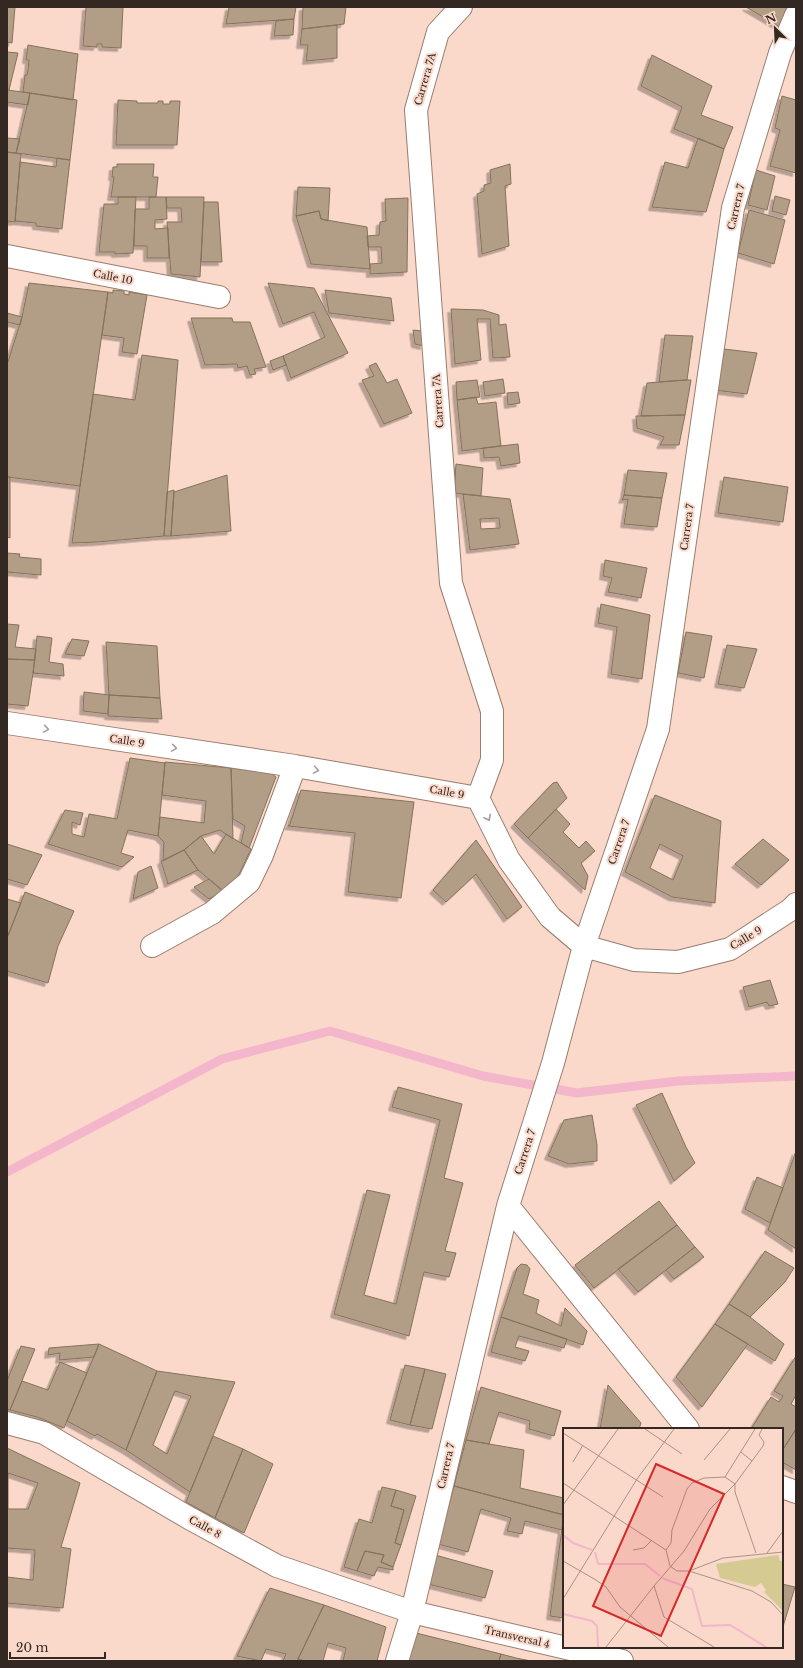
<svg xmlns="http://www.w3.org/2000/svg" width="803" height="1668" font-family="'Libre Baskerville',serif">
  <defs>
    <filter id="shadow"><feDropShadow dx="-3.5" dy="3.5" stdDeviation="0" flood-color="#0004"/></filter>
  </defs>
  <rect width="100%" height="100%" fill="#fad9ca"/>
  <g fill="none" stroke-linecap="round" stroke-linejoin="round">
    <path stroke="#f3b6cb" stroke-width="9" d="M7,1172L222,1059L330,1031L483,1076L577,1093L678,1081L796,1076"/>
  </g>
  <path fill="#b29e86" stroke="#85725b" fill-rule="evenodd" filter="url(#shadow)" d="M7,7H15L12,43L7,42Z
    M86,7H123L121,48L102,47V44H97V47L83,46Z
    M229,7H296L294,19L226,24Z
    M303,7H346L344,24L302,29Z
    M746,7H787L780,27Z
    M294,19L293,35L274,36L276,21Z
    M337,25V58L306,61L308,45H300L302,29Z
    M28,45L78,54L73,100L23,92L25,75H27L28,70L29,60H26Z
    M7,52L18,53L9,90H7Z
    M652,55L712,86L701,115L733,127L724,149L674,129L682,107L641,86Z
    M7,90L30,93L28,105L7,102Z
    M30,93L77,100L70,160L16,153Z
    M782,96L796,100V173L770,166L780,130L775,128Z
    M118,100L137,101V103H158V101H163V104H170V101H180L177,145H116Z
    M7,138L20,139L16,153L7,152Z
    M698,138L724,149L706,212L652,207L665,162L688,168Z
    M7,152L21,154L15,222L7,221Z
    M57,158L70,160L62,229L36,226V223L15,221L20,162L56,167Z
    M117,164H154L153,177H158L156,197H111L114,177H112L113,167H117Z
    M510,164L511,184L505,186L509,246L482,254L477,194L484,191V185L491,183L490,170Z
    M756,170L775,176L767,210L748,205Z
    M298,187L330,188L328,221L321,219L319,211L296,216Z
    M775,196L790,200L786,215L772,211Z
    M118,197H136L133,253L115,254V252H99L104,204H118Z
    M149,197H166L167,219L155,220V229L168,228L169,258H147V246H134L135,209H149Z
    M166,197H204L200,277L171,274L167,222H182L181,208H167Z
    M408,198L407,272L370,274V264L382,263L381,247H368L367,236L379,235L380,222L386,221L385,199Z
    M204,202H218L222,262H201Z
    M749,210L785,220L774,264L738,253Z
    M319,211L321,219L367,227L370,269L311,264L296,216Z
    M29,283L108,292L80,486L7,477V365L22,317Z
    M268,283L314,288L348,353L291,378L283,356L325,337L314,312L283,324Z
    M113,290L124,291V294L129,295V292L147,295L137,354L122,352L124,338L102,335L108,292L113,293Z
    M325,290L391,298L394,321L329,313Z
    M451,309L483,310L499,315V325L506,324L510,357L493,358L490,319H477L481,360L455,364Z
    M7,313L22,317L20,325L7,322Z
    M191,318H232L233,322H250L266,367L254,369L256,374L250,375L247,366L238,368L237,364L205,365Z
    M413,330L422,331L424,346L415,344Z
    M665,335L693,336L687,380L659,382Z
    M724,349L757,353L747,394L714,390Z
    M142,355L178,360L164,536L97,542L72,543L93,394L135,400Z
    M283,356L286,365L273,370L270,361Z
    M376,363L387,383L397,379L412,413L384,424L362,380L374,376L369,366Z
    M503,379L505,393L485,396L483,382Z
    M477,380L480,397L457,400L456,382Z
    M685,380H691L685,415L641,416L647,383Z
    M518,392L520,403L508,405L507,393Z
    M476,397L478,404L496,402L501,446L462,451L457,400Z
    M685,415L679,445H660L664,437L637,428L636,416Z
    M518,444L520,463L501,466L499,457L484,458L483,448Z
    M456,464L483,468L481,496L454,493Z
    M628,470L667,473L662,498L624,495Z
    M227,475L231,531L171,536L174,492Z
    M7,477H10V538L7,537Z
    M724,477L788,487L783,522L718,513Z
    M174,490L171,536H164L167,492Z
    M463,494L510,499L519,544L470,550ZM499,518L500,528L481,529L480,519Z
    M624,495L662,498L657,527L624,524L628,499L622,500Z
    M7,553L20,554L19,557L41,559V575L7,572Z
    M605,560L647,568L641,598L608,592L612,578L603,576Z
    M601,604L650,615L642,679L611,674L617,627L598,623Z
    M7,624L19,625L15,647L36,649L35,660L7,659Z
    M686,632L712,636L704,678L678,673Z
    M37,636L52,638L49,662L63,664L64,676L33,673Z
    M72,639L89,641L84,656L65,654Z
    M106,642L157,646L160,698L109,695Z
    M727,645L757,649L744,688L718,684Z
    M7,659L35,660L28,706L7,704Z
    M84,692L109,695L108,714L83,711Z
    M109,695L160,698L162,719L108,716Z
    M130,758L165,763L158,836L128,830L121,853L134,857L122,867L48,844L65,810L83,813L80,825L72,822V834L84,837L89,814L117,819Z
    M165,762L231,768L233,839L220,830L201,836L184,850L163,861L164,842L158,836L160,817L204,823L206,801L162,795Z
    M231,768L269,772L276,777L249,848L241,843L245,826L233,819Z
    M557,782L567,798L528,838L514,824L553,783Z
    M301,790L414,802L401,898L348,892L355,833L288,826L290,824Z
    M655,795L721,821L715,903L672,897L625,872ZM660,844L683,856L673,880L650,868Z
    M556,809L570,824L563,832L579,848L586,841L595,851L581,863L588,876L585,890L528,838Z
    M226,834L251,849L234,885L223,891L198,870L184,850L201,836L214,854Z
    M763,839L789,860L761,885L735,864Z
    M476,840L522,907L507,919L476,874L446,902L433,890Z
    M7,844L42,855L27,885L7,879Z
    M184,850L198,870L168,884L161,861Z
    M151,866L158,888L133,899L138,872Z
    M209,879L223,891L209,899L194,887Z
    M25,892L74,911L58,946L48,983L7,971V938Z
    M7,899L21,903L7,938Z
    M770,980L778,1004L769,1006L767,1002L749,1007L743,987Z
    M398,1087L462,1104L444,1178L463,1183L445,1251L456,1253L449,1277L424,1272L409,1336L334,1314L367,1190L390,1195L364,1295L396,1304L440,1120L392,1107Z
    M662,1093L686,1147L695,1163L674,1181L636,1105Z
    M592,1115L597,1145V1161L569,1164L548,1156L564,1120Z
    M796,1151V1249L768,1230Z
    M757,1177L783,1188L770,1223L745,1209Z
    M659,1201L677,1225L594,1288L575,1265Z
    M677,1225L695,1247L638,1292L618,1269Z
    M695,1247L704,1257L674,1279L666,1270Z
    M765,1251L794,1268L785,1282L750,1317L729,1304Z
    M521,1264L527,1265L530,1269L523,1294L539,1300L536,1313L561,1326L565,1308L587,1331L583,1345L501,1317L517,1268Z
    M729,1304L750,1317L784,1344L775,1361L715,1324Z
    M501,1317L567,1339L564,1348L519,1336L515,1347L529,1351L525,1361L491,1352Z
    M715,1324L748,1344L702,1407L676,1377Z
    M99,1344L94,1357L59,1360L60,1353L48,1355L49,1348Z
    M99,1344L157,1371L126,1450L97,1434L95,1436L67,1421Z
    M21,1346L35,1349L10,1410L7,1409V1381Z
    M796,1356V1395L791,1404L796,1407V1429L782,1451V1429H751L771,1397L779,1402L783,1396L774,1391Z
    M60,1362L87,1373L64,1428L37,1417L10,1410L22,1381L48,1390Z
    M405,1365L425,1369L410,1425L390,1420Z
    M425,1369L446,1374L432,1429L410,1425Z
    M157,1371L235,1382L190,1492L126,1450ZM175,1391L191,1396L167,1454L153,1445Z
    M608,1385L641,1423L639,1429H600Z
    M481,1387L561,1411L554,1436L529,1429L530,1421L499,1412L489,1444L466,1440Z
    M796,1429V1470L782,1462V1451Z
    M213,1436L243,1449L215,1518L186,1502Z
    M466,1440L524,1450L520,1488L564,1498V1515L454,1486Z
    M7,1448L80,1483L61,1547L71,1549L63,1608L7,1603V1577L33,1580L35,1550L7,1548ZM8,1473L38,1483L28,1509H8Z
    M243,1449L273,1464L244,1533L215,1518Z
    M454,1486L564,1515L562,1530L525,1521L522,1534L507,1531L511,1518L481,1509L468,1552L438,1544Z
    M382,1487L396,1490L391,1506L404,1510L395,1543L401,1545L393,1567L381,1562L384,1555L365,1551L357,1571L344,1567L359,1519L372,1523Z
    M396,1490L416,1496L401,1545L395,1543L404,1510L391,1506Z
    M564,1514V1618L550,1616Z
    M365,1551L384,1555L381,1562L393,1567V1570L378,1567L374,1576L357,1571Z
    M435,1555L493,1571L485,1598L428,1584Z
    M782,1584L795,1587L782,1630Z
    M270,1588L324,1605L297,1661H283L286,1654L266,1649L261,1661L237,1656Z
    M324,1605L386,1627L377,1661H343L346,1648L328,1643L323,1661H305L298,1659Z
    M412,1632L501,1654L499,1661H404Z
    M501,1654L516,1658L531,1661H499Z"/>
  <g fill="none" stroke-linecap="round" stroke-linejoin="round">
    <g stroke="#9a7d6f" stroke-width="24">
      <path id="minor" d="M461,7L438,32L416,110L451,583L492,711V760L478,798
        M7,256L219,297
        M7,723L295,766L478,798L509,860L550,917L584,946L634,960L678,962L730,949L790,910L796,904
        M152,946L212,913L249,882L262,855L295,766
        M508,1206L688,1429
        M7,1423L44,1433L189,1518L277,1566L412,1612L622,1661
        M782,1487L796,1492
        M397,1661L412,1612L508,1206L553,1063L584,946L658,729L733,208L780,53L796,15"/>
    </g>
    <use href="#minor" stroke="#fff" stroke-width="22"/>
  </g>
  <defs><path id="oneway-chevron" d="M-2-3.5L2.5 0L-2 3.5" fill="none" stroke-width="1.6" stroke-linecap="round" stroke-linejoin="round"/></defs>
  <g stroke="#a49e9c">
    <use href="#oneway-chevron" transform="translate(46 729) rotate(9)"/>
    <use href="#oneway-chevron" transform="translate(174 748) rotate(9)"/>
    <use href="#oneway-chevron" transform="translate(316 770) rotate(10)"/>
    <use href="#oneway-chevron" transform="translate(488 818) rotate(63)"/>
  </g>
  <g text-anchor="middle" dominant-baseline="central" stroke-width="4" stroke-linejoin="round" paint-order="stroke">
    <g font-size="10" fill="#342822" stroke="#fad9ca">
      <text transform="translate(425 79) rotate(-74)">Carrera 7A</text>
      <text transform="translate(736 207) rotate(-77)">Carrera 7</text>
      <text transform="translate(113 277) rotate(11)">Calle 10</text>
      <text transform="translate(438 401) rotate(-94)">Carrera 7A</text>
      <text transform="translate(687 527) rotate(-82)">Carrera 7</text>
      <text transform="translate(127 741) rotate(9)">Calle 9</text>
      <text transform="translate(447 792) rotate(10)">Calle 9</text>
      <text transform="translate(619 842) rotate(-71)">Carrera 7</text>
      <text transform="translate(746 938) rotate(-31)">Calle 9</text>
      <text transform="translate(525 1152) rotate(-72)">Carrera 7</text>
      <text transform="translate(446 1466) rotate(-77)">Carrera 7</text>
      <text transform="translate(205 1527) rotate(29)">Calle 8</text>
      <text transform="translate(517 1637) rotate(13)">Transversal 4</text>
    </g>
  </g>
  <g transform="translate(563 1428)">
    <rect width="220" height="220" fill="#fad9ca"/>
    <path d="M215,127L217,133H220V183L201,164L203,162L198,155L192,159L157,150L153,136Z" fill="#d5ca92"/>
    <path fill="none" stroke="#f3b6cb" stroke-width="2" d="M0,107L10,115L29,122M32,124L35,136H82L97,148M99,150L129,161L139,198L167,197L203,219M0,186L29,193L34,198L35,219"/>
    <path fill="none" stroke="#ab9287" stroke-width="1" d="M82,1L119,26M0,5L100,69M178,24L189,33M141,32L167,1M10,34L20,17M162,49L172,56V64L193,125M162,49L192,1M0,55L103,122L107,138L114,143H126L160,130L220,124M0,77L55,1M70,122L81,120L89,112M103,122L108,115L109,102L124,61L129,55L141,50L162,49M204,125L220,103M0,133L33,152L43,159L57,179L105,219M126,143L189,163L208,174L220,187M91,158L101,189L151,219M0,171L74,51L111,1M43,219L91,158L121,123L147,81L172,56L200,18L201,14L196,7L199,1"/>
    <path fill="#d62828" fill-opacity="0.15" stroke="#d62828" stroke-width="2" d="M93,36L161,66L98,208L30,178Z"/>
    <rect width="220" height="220" fill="none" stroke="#342822" stroke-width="2"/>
  </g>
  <rect width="803" height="1668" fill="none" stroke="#342822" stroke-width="16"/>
  <g transform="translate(775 28) rotate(336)" stroke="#fad9ca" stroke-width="3" paint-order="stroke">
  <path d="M0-3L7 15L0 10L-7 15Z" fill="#342822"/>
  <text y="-6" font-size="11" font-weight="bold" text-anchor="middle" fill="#342822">N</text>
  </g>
  <path d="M10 1652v6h95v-6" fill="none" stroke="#342822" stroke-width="2"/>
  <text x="16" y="1652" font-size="12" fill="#342822" stroke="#fad9ca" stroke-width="3" paint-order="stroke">20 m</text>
</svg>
